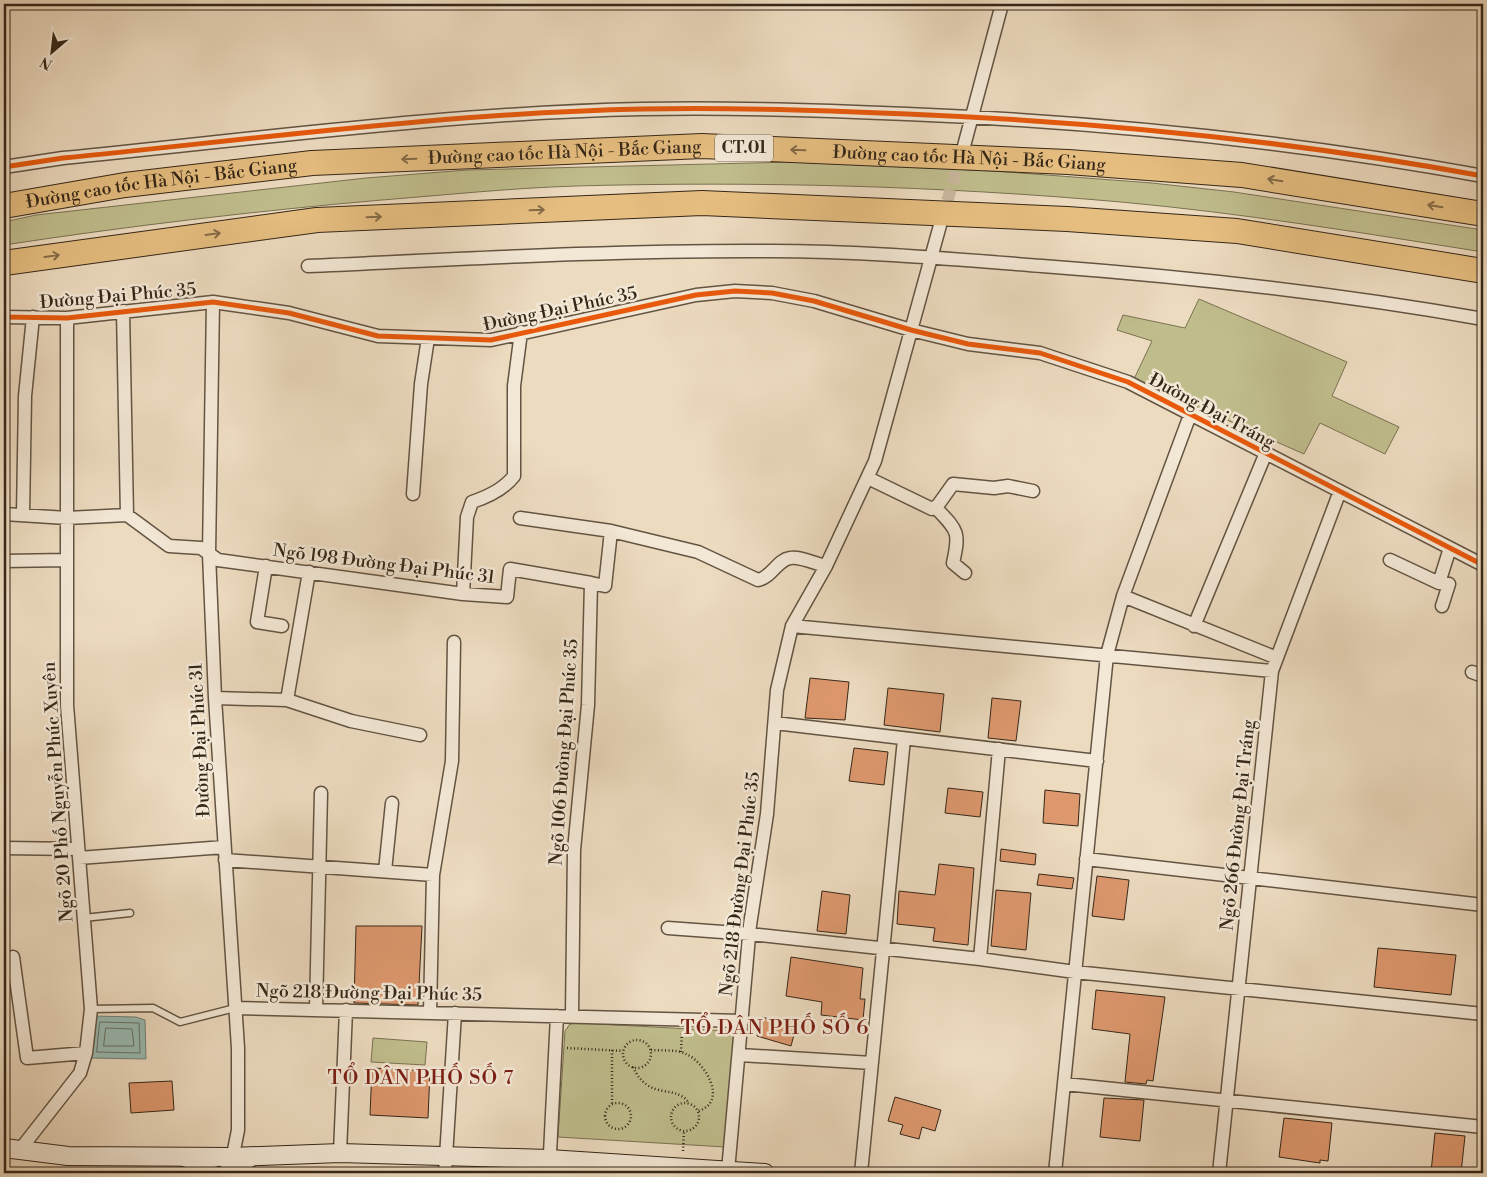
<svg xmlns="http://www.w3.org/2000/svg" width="1487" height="1177" font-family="'Libre Bodoni',serif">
  <rect width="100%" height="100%" fill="#eddbc0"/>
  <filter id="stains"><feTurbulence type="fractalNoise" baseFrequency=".004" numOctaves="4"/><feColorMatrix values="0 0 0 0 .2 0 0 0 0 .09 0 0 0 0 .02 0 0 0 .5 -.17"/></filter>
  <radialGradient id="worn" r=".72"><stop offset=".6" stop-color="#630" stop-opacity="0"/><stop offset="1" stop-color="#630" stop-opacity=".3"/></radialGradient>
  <path fill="#c0bd8d" stroke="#7a7252" d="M792,162L994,171L1152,183L1234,192L1483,230V252C1363,233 1242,213 1121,202C940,186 757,181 576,186C511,188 446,195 382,200C255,211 129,226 4,245V222L36,215L366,178L467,170Z
    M1199,299L1347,362L1332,396L1399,427L1385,454L1320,423L1304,454L1134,379L1152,341L1117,330L1123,315L1185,328Z
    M579,1023L728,1031L734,1033L725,1147L558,1137L565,1031L570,1024Z
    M373,1038L427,1042L425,1065L371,1062Z"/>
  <path fill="#99bbb3" stroke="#718075" d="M94,1016L136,1017L145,1020L146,1059L91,1058Z"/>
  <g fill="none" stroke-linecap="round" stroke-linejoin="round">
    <path stroke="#677166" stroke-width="1" d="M100,1022L139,1023L140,1053L97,1052Z
      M106,1028L132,1029L134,1046H104Z"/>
  </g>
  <path fill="#de986e" stroke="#352718" d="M810,678L849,682L845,720L805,718Z
    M888,688L944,694L940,732L884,725Z
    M992,698L1021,701L1016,741L988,738Z
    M854,748L888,752L884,785L849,781Z
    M948,788L983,792L980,817L945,813Z
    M1045,790L1080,794L1078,826L1043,823Z
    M1001,849L1036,854L1035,865L1000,861Z
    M939,864L974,868L968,945L933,941L935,928L897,924L899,891L935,895Z
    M1039,874L1074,878L1072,889L1037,885Z
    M1097,876L1129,880L1124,920L1092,916Z
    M996,890L1031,893L1026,950L991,946Z
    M822,891L850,895L846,934L817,931Z
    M356,926H422L418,1005L354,1003Z
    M1378,948L1456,955L1451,995L1374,987Z
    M791,957L863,968L860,999H865L863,1020L821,1015L822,1002L786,996Z
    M1096,990L1165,997L1153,1081L1147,1080L1146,1084L1125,1082L1130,1034L1092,1029Z
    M762,1017L796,1027L791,1046L757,1036Z
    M372,1068L430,1071L428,1118L370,1115Z
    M172,1081L174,1110L131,1113L129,1083Z
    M895,1097L941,1110L935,1131L922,1127L919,1139L900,1134L903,1125L888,1121Z
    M1104,1098L1144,1100L1140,1141L1100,1137Z
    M1284,1118L1332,1123L1328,1161L1320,1160V1163L1279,1157Z
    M1435,1133L1465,1136L1461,1173L1431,1172Z"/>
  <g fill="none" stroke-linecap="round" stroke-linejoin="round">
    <path stroke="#c8b79e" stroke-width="12" stroke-dasharray="12 6" stroke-linecap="butt" d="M942,218L962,153"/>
    <g stroke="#635442" stroke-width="9">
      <path id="lane" d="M84,918L130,913
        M91,1009L153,1008L180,1022L235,1008"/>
    </g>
    <g stroke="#635442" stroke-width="15">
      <path id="street" d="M964,146L1002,4
        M4,167L63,158C256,139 448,113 642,109C730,107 818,110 907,114C1100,122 1293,141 1483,176
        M308,266C462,259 616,250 770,251C861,251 952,259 1042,266C1190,277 1337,293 1483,319
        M213,302L209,554L215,698L238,1048V1130L234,1150L225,1173
        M123,311L127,515
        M4,317L67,318L213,302L289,313L378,336L491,340L696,295L735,291L772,293L814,301L911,330L968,344L1040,353L1128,382L1483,565
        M868,478L932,509L938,505L953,484L994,488L1008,486L1033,491
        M413,494L421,384L428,338
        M936,508C958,531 960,532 953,563L965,573
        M4,514L67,518L127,515L169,546L201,548L218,560L463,594L507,597L510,569L591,583
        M23,515L25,396L33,317
        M520,518L611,531
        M1390,560L1439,583
        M4,561L67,560
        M266,566L257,622L282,626
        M463,594L467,517L472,502C487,497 504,489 514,476V386L521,332
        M1123,596L1277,658
        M1442,606L1449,584L1439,583L1450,548
        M792,626L1272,671
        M1194,626L1265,455
        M1472,672L1483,676
        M215,698L287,700L351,721L420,735
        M287,700L309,572
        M775,723L1097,761
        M4,848L78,849
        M79,858L224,847
        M1086,859L1483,905
        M225,860L433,875
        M385,871L392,803
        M668,928L750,934L980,959L1075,972L1483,1014
        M13,957L27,1058L86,1053
        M980,959L999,749
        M235,1008L742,1021
        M316,1009L321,793
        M430,1012L433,875L452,761L454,642
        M572,1015L574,850L588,705L591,583L605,586L611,531L698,552L758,580C772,577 777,560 790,558C800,556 816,564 826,566
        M740,1055L872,1063
        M1065,1084L1483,1127
        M19,1151L80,1073L86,1053L91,1009L67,705V318
        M340,1153L346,1010
        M184,1160L217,1173
        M728,1171L750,925L767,814L777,690L792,626L826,566L875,461L942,218
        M229,1173L257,1157
        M445,1173L455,1013
        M549,1173L557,1016
        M861,1173L904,739
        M1055,1173L1107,655L1123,596L1190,415
        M1219,1173L1272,671L1340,491"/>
    </g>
    <g stroke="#352718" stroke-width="20">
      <path id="secondary" d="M4,1148L68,1156L232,1157L340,1153L549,1159L765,1173"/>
    </g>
    <g stroke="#352718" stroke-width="26">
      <g id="highway">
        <path id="s1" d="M4,206L125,185L312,163L702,146L1068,162L1242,175L1483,214"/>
        <path d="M4,263L317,220L702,203L1067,219L1237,231L1483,271"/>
      </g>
    </g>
    <path stroke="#352718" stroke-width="2.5" stroke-dasharray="1 2.5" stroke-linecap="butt" d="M623 1054a14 14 0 1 1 28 0a14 14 0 1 1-28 0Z
      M567,1048L623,1051
      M612,1050V1104
      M651,1050C662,1051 677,1049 686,1054C705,1062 729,1102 698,1111
      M681,1052L682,1031
      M633,1067C649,1102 675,1083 689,1103
      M605 1116a13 13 0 1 1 26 0a13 13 0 1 1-26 0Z
      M671 1117a14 14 0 1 1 28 0a14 14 0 1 1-28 0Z
      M683,1151L684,1131"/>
    <use href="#lane" stroke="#f3e8d6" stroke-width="6"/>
    <use href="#street" stroke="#f3e8d6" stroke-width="12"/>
    <use href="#secondary" stroke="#f3e8d6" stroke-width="18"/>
    <use href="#highway" stroke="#e6be80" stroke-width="24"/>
    <g stroke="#f3e8d6" stroke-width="8">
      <path id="cycleway" d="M4,167L63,158C256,139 448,113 642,109C730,107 818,110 907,114C1100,122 1293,141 1483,176
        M4,317L67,318L213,302L289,313L378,336L491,340L696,295L735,291L772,293L814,301L911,330L968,344L1040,353L1128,382L1483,565"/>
    </g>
    <use href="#cycleway" stroke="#e8590c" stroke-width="5"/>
  </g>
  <defs><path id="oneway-shaft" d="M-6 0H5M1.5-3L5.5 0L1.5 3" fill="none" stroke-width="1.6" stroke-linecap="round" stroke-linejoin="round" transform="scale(1.25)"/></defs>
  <g stroke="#856b47">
    <use href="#oneway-shaft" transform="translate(798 150) rotate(-178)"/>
    <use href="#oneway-shaft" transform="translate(409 159) rotate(178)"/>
    <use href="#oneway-shaft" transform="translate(1275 180) rotate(-171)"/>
    <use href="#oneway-shaft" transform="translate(1435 206) rotate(-171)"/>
    <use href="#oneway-shaft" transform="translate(537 210) rotate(-2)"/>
    <use href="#oneway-shaft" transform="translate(374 217) rotate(-2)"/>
    <use href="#oneway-shaft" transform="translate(213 234) rotate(-8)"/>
    <use href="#oneway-shaft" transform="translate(52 256) rotate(-8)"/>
  </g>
  <g text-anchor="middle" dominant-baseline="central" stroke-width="5" stroke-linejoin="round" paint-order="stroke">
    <rect fill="#f3e8d6" stroke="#6e6151" stroke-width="1" x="715" y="134.5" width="58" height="27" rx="4"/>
    <g font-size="16" font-weight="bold" fill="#352718">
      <text x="744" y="148">CT.01</text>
    </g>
    <g font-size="18" fill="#352718" stroke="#f3e8d6">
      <text stroke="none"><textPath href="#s1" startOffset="564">Đường cao tốc Hà Nội - Bắc Giang</textPath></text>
      <text stroke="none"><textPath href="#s1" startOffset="969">Đường cao tốc Hà Nội - Bắc Giang</textPath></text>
      <text stroke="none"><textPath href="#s1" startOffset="159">Đường cao tốc Hà Nội - Bắc Giang</textPath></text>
      <text transform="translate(118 296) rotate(-5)">Đường Đại Phúc 35</text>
      <text transform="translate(560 309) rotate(-12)">Đường Đại Phúc 35</text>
      <text transform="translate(1212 411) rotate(28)">Đường Đại Tráng</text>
      <text transform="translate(384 564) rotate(7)">Ngõ 198 Đường Đại Phúc 31</text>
      <text transform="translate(200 740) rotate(-93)">Đường Đại Phúc 31</text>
      <text transform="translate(564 752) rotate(-86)">Ngõ 106 Đường Đại Phúc 35</text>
      <text transform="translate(58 792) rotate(-94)">Ngõ 20 Phố Nguyễn Phúc Xuyên</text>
      <text transform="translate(1238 825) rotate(-84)">Ngõ 266 Đường Đại Tráng</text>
      <text transform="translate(740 884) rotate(-83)">Ngõ 218 Đường Đại Phúc 35</text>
      <text transform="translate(369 993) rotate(1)">Ngõ 218 Đường Đại Phúc 35</text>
    </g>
    <g font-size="20" letter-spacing="1" fill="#7a1f14" stroke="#f3e8d6">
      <text x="775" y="1028">TỔ DÂN PHỐ SỐ 6</text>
      <text x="421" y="1078">TỔ DÂN PHỐ SỐ 7</text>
    </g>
  </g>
  <rect width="1487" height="1177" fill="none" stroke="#eddbc0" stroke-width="20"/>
  <rect x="5" y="5" width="1477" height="1167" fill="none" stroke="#352718" stroke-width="2.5"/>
  <rect x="10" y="10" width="1467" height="1157" fill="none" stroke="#352718"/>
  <g transform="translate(52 52) rotate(208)" stroke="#f3e8d6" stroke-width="4" paint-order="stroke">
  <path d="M0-4L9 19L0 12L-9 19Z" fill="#352718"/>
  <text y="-8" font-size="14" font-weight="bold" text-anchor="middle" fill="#352718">N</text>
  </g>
  <rect width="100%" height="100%" filter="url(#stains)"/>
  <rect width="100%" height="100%" fill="url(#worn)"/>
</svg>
